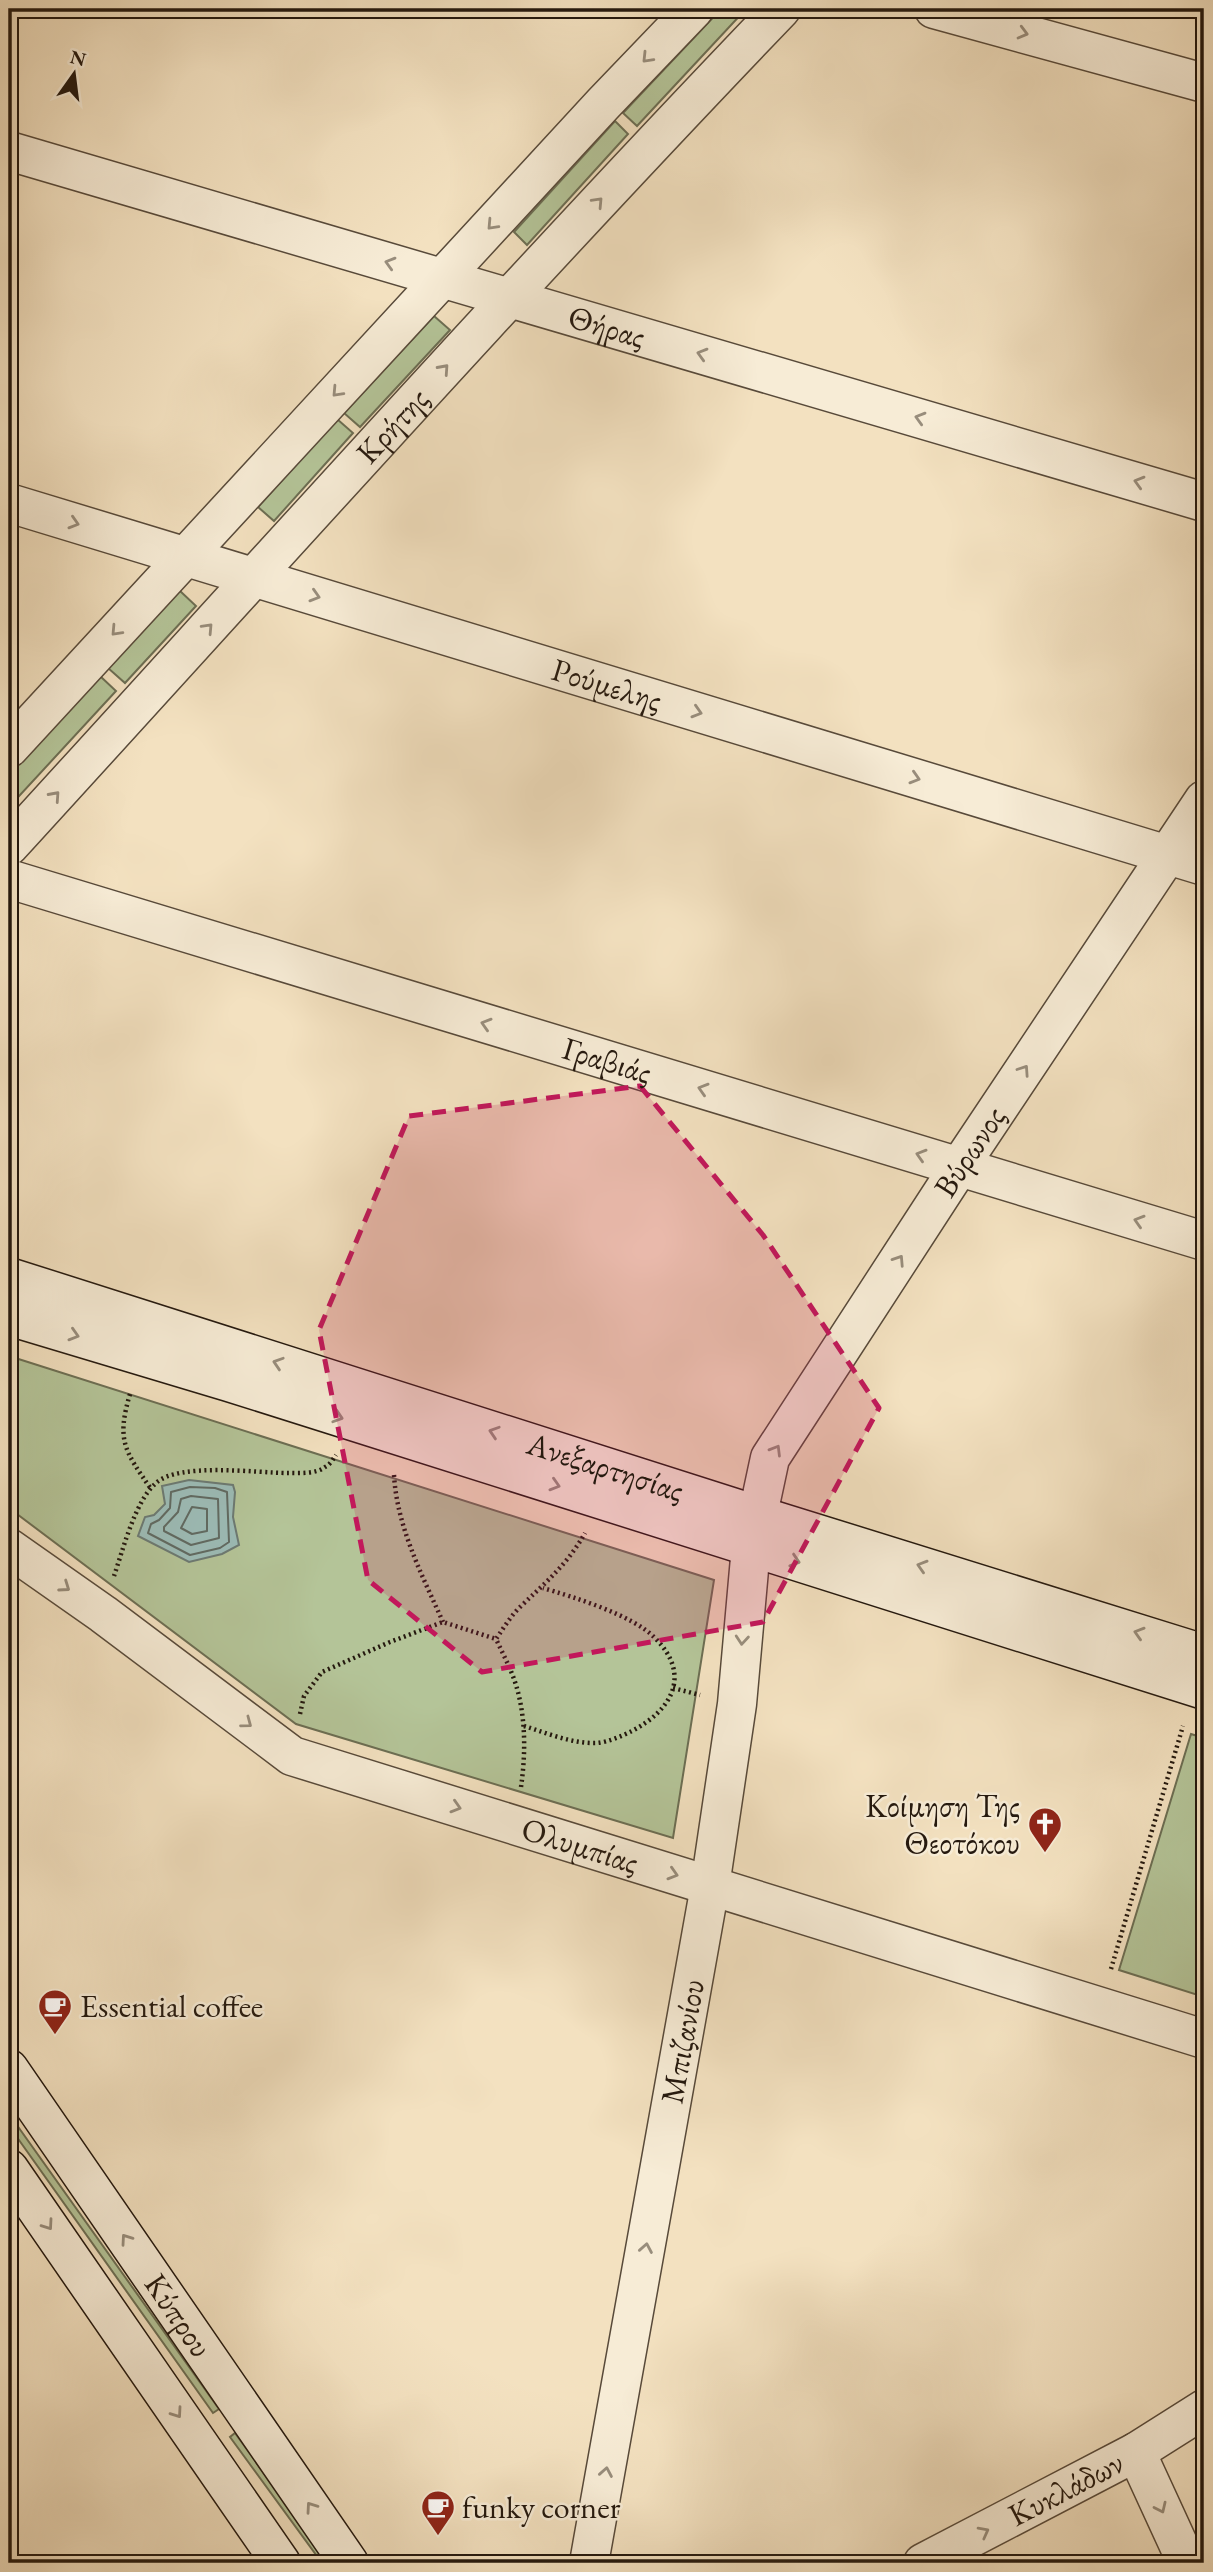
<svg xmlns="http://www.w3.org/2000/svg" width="1213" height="2572" font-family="'EB Garamond',serif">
  <rect width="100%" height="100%" fill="#f3e1c0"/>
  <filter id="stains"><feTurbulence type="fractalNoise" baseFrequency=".00286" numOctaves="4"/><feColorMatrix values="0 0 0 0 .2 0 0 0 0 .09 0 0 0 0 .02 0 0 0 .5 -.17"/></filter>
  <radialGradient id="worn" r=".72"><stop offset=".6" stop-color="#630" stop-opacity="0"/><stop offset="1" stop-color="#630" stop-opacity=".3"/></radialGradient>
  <path fill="#b4c498" stroke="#6c6e53" stroke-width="2" d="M721,9H746L637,126L623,113Z
    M615,121L628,134L527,245L514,232Z
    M434,316L450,330L360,427L344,413Z
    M337,419L353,433L274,521L258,507Z
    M179,590L196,606L125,683L108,668Z
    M100,676L116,691L9,807V774Z
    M9,1356L714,1580L673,1838L296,1724L9,1508Z
    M1191,1734L1204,1738V1997L1119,1970Z
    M9,2114L219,2409L213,2413L9,2126Z
    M235,2433L329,2563H322L230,2437Z"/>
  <path fill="#9cbcb7" stroke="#6c7a73" stroke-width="2" d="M189,1480L233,1485L235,1492L233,1517L239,1545L222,1554L189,1562L138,1536L145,1517L154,1515L165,1504L162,1486Z"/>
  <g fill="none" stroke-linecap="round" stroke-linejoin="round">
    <path stroke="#606a62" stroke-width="2" d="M190,1487L215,1488L227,1492L229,1542L220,1548L190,1555L148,1533L151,1524L159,1520L170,1508L171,1492Z
      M191,1496L218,1499L219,1538L191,1545L164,1531V1527L178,1512L181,1499Z
      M192,1507L207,1509V1531L192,1534L181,1528Z"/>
    <g stroke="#584a3a" stroke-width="41">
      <g id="minor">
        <path d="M934,9L1204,83"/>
        <path id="s1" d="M9,151L1204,502"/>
        <path id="s2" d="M9,503L1204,866"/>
        <path id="s3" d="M9,879L1204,1241"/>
        <path id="s4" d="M9,1548L103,1614L292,1756L1204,2039"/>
        <path d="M1136,2452L1187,2563"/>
        <path id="s5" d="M589,2563L710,1886L737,1704L751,1547L770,1458L959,1167L1204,800"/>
        <path id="s6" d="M923,2563L1136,2452L1204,2409"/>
      </g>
    </g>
    <g stroke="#584a3a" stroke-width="41">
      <g id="tertiary">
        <path d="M9,748L603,104L694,9"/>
        <path id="s7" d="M9,846C265,566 518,283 781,9"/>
      </g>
    </g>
    <g stroke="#24180e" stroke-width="41">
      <g id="secondary">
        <path id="s8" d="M9,1277L757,1515L1204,1654"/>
        <path d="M9,1316L229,1382L1204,1690"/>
        <path id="s9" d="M9,2069L349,2563"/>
        <path d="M9,2169L281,2563"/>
      </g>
    </g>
    <path stroke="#24180e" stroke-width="4.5" stroke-dasharray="2 3.5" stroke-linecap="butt" d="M130,1394C116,1441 125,1451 151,1489
      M394,1475C397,1527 422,1575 443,1622
      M114,1576C123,1550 135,1501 156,1483C179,1462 257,1473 288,1473C300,1473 316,1474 325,1467C330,1465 333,1459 336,1455
      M673,1688L700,1695
      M300,1714L304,1696L322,1672L390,1642L443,1622L496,1639
      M524,1726C547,1733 572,1744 597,1743C608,1742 622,1736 632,1731C672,1710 692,1675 655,1638C633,1615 573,1597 543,1588
      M521,1787C526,1752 526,1713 514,1679C509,1665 502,1652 496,1639C503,1629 510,1617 519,1608C545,1583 567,1565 585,1533
      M1111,1969L1183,1726"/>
    <use href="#minor" stroke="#f7ecd6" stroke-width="38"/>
    <use href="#tertiary" stroke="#f7ecd6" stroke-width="38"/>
    <use href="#secondary" stroke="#f7ecd6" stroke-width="38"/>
  </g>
  <defs><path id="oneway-chevron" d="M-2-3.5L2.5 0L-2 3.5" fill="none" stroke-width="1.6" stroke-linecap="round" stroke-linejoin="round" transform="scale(1.75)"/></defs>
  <g stroke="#988d7c">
    <use href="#oneway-chevron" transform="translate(1023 33) rotate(15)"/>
    <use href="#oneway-chevron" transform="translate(647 58) rotate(134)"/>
    <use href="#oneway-chevron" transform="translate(598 202) rotate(-47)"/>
    <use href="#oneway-chevron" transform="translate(492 225) rotate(133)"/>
    <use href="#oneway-chevron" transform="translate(390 263) rotate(-164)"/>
    <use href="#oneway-chevron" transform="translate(702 354) rotate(-164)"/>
    <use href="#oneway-chevron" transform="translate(444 369) rotate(-48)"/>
    <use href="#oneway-chevron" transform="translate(337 392) rotate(133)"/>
    <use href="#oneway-chevron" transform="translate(920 418) rotate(-164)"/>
    <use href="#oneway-chevron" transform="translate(1139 482) rotate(-164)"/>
    <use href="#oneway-chevron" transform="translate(74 523) rotate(17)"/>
    <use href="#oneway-chevron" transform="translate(315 596) rotate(17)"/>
    <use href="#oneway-chevron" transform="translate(208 628) rotate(-47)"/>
    <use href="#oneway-chevron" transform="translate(116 631) rotate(133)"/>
    <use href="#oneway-chevron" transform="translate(697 712) rotate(17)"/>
    <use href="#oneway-chevron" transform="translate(915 778) rotate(17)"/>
    <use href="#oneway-chevron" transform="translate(55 796) rotate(-48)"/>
    <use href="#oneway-chevron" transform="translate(486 1024) rotate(-163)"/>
    <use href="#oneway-chevron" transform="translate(1024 1070) rotate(-56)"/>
    <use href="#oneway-chevron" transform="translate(703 1089) rotate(-163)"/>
    <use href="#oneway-chevron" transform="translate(921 1155) rotate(-163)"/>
    <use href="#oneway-chevron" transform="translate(1139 1221) rotate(-163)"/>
    <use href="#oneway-chevron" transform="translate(899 1260) rotate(-57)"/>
    <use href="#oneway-chevron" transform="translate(74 1335) rotate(17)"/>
    <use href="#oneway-chevron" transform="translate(278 1363) rotate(-162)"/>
    <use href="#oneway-chevron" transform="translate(338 1417) rotate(18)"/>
    <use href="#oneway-chevron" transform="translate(494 1432) rotate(-162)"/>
    <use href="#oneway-chevron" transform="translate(776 1450) rotate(-59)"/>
    <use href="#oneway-chevron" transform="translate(555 1485) rotate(17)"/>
    <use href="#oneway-chevron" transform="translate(795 1561) rotate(18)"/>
    <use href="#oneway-chevron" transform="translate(922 1566) rotate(-163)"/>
    <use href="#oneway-chevron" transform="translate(65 1587) rotate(35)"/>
    <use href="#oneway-chevron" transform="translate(1139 1633) rotate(-163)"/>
    <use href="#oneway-chevron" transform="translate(742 1640) rotate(95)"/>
    <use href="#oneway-chevron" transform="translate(247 1723) rotate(37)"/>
    <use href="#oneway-chevron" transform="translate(456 1807) rotate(17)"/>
    <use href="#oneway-chevron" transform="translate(673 1874) rotate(17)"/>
    <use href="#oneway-chevron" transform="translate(48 2225) rotate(55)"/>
    <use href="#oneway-chevron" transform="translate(126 2239) rotate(-125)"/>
    <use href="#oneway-chevron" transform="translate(646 2248) rotate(-80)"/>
    <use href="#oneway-chevron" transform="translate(177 2413) rotate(55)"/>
    <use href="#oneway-chevron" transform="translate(606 2472) rotate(-80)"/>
    <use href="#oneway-chevron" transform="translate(311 2507) rotate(-125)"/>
    <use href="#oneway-chevron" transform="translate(1161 2508) rotate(65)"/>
    <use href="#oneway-chevron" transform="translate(984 2532) rotate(-28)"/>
  </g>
  <path fill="#c2185b" fill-opacity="0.2" stroke="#c2185b" stroke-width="5" stroke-dasharray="14 9" stroke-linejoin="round" d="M640,1086L763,1235L879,1408L763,1622L482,1672L368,1580L319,1330L409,1116Z"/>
  <defs>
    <g id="church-pin" transform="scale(1.75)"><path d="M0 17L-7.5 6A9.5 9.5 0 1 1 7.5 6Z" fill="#8f2418" stroke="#f7ecd6"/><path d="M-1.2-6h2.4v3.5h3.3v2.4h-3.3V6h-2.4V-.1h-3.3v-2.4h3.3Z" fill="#fff"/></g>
    <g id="cafe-pin" transform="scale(1.75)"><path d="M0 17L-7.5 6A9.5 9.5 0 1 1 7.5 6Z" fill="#8f2418" stroke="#f7ecd6"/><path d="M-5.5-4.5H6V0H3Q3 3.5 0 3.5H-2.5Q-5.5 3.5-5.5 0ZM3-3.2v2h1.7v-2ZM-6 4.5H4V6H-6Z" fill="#fff"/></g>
  </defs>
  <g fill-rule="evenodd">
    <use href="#church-pin" x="1045" y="1824"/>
    <use href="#cafe-pin" x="55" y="2006"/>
    <use href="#cafe-pin" x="438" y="2507"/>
  </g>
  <g text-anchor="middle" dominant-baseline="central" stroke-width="5" stroke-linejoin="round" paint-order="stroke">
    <g font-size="32" fill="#24180e" stroke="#f7ecd6">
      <text stroke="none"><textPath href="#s1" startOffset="623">Θήρας</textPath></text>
      <text stroke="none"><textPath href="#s7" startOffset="569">Κρήτης</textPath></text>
      <text stroke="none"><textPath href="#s2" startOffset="625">Ρούμελης</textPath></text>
      <text stroke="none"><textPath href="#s3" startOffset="625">Γραβιάς</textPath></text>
      <text stroke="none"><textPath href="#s5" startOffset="1486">Βύρωνος</textPath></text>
      <text stroke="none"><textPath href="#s8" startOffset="626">Ανεξαρτησίας</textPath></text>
      <text stroke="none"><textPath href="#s4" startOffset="653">Ολυμπίας</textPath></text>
      <text stroke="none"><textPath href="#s5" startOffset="530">Μπιζανίου</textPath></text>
      <text stroke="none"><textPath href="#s9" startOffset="299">Κύπρου</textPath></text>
      <text stroke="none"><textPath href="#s6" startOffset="161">Κυκλάδων</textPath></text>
    </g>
    <g font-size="32" fill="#24180e" stroke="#f7ecd6" text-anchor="start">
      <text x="1020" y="1806" text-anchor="end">Κοίμηση Της<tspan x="1020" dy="37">Θεοτόκου</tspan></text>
      <text x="80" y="2006">Essential coffee</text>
      <text x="462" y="2507">funky corner</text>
    </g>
  </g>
  <rect width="1213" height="2572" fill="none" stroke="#f3e1c0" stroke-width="35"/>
  <rect x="10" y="10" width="1192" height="2551" fill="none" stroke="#24180e" stroke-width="3.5"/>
  <rect x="18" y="18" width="1178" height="2537" fill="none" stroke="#24180e" stroke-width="2"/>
  <g transform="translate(74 74) rotate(14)" stroke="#f7ecd6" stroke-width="5" paint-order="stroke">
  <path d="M0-5L12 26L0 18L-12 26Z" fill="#24180e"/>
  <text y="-10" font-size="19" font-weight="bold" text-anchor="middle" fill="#24180e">N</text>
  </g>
  <rect width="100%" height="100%" filter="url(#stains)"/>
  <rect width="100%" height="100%" fill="url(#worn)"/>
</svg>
